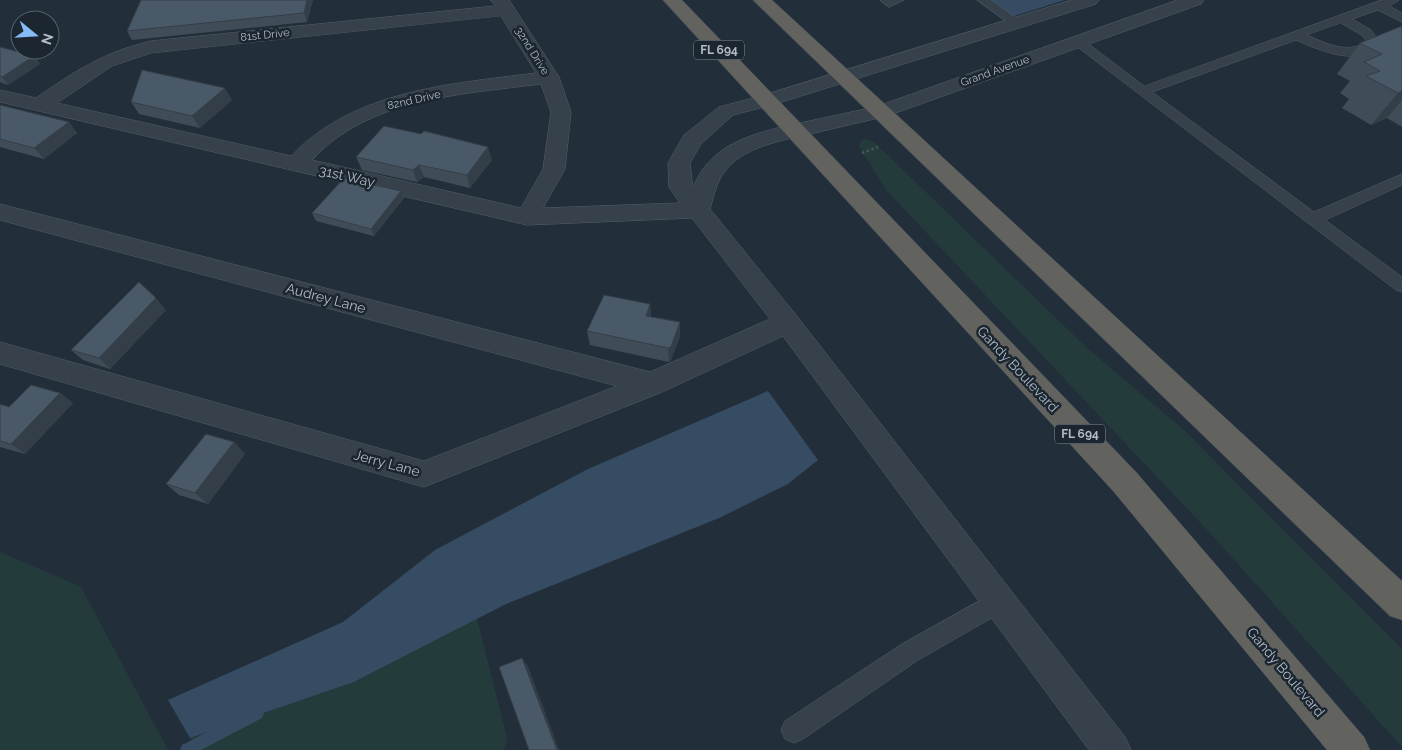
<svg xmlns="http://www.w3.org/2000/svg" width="1402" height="750" font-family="Raleway,sans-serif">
  <rect width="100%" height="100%" fill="#222f3b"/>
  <path fill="#243b3c" d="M866,139L874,142L1086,347L1187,433L1402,649V747L1210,533L887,191L861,150L859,144L862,140Z
    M0,552L81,587L168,750H0Z
    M477,619L507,738L504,750H196L190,738L354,682Z"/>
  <path fill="#364c62" d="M982,0H1065L1008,18Z
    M768,391L818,460L788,484L719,518L506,604L354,682L190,738L168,700L343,622L435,550L588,469Z"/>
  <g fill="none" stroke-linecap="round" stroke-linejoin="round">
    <path fill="#364c62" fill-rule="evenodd" d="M257,706L262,708L264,713L262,718L201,750H180L182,745Z"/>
    <g stroke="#545e69" stroke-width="1">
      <path id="service" d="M880,0H904L889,7Z
        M977,0H991L1023,23L1017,27L1013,26Z
        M1382,0H1399L1389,6L1402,13V22L1378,10L1352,19L1371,30L1380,43C1360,69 1319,50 1296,40L1152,92L1314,212L1402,174V185L1325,220L1402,277V292L1396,290L1071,42L1077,38L1082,39L1144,86ZM1341,23L1363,36L1367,42C1347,54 1327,44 1307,35Z
        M999,590L1007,593L1010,601L1007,609L918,660L803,739L794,743L785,739L781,730L785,721L902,644Z"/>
    </g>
    <g stroke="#545e69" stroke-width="1">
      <path id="minor" d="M491,0H509L513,6L559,77L571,112L565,169L543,208L680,203L669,187L668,163L684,135L719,107L765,95L772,97L775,101L772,105L733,115L701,144L690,163L693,188C706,153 736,139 770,130C781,127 790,124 800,126L804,131L800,136C772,143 735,150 720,179C715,188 713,199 710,209L796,315L1125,737L1131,750H1089L783,336L662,392L424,487L0,364V342L424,461L617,386L0,220V204L650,372L770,319L692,218L527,225L0,102V90L36,98C75,71 104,52 151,41L495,6ZM501,16L536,73C451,84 354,90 291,156L57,103L112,66L151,53ZM541,84L551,112L543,169L521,208L312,160C368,98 464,94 541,84Z"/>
    </g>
    <g stroke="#545e69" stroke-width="1">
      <path id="tertiary" d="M1072,0H1099L1096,4L772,105L765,107L758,105L755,101L758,97Z
        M1178,0H1204L1201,4L887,116L793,138L786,136L782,131L786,126L875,107Z"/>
    </g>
    <g stroke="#414b56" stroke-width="1">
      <path id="trunk" d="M663,0H682L1136,472L1364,737L1370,750H1327L1114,492Z
        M753,0H772L1402,581V620L1390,616Z"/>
    </g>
    <path stroke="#425859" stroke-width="2.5" stroke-dasharray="2.5 2.5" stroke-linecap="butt" d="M862,153L878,147"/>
    <use href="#service" fill="#36414b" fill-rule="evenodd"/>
    <use href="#minor" fill="#36414b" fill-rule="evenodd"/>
    <use href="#tertiary" fill="#36414b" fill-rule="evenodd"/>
    <use href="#trunk" fill="#62625f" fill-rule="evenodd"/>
  </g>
  <path fill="#404d59" d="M313,0L307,22L132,40L127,31Z
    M1402,26V127L1387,118L1371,125L1342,108L1349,99L1340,93L1350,81L1337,74L1360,43Z
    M0,47L34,56L40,64L8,85L0,82Z
    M232,100L200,128L139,114L131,102Z
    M0,105L69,122L77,133L44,159L0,147Z
    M356,157L492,160L470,188L424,177L417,182L362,170Z
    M401,191L404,198L374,236L316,221L312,213Z
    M650,304L651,317L680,322V336L671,360L669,362L590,345L587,331Z
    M166,310L110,369L83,360L71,350Z
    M60,393L73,403L25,454L0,447V404L9,407Z
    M234,442L245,454L208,504L179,495L166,484Z"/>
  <path fill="#343e48" d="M307,0H313L307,22L304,13Z
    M34,56L40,64L8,85L2,77Z
    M225,88L232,100L200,128L192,116Z
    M1402,91V100L1387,118L1371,125L1398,93Z
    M69,122L77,133L44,159L34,148Z
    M488,147L492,160L470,188L467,175Z
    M419,165L424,177L417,182L413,170Z
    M401,191L404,198L374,236L371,229Z
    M156,298L166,310L110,369L99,358Z
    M650,304L651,318L646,316Z
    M680,322V336L671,360L669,362L668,348Z
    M60,393L73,403L25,454L11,444Z
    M234,442L245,454L208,504L195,493Z
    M522,658L528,666L559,750H557Z"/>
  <path fill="#4a5967" stroke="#343e48" d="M141,0H307L304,13L127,31Z
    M1402,26V91L1398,93L1366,76L1380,71L1364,62L1382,54L1360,43Z
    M0,47L34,56L2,77L0,76Z
    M142,70L225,88L192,116L131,102Z
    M0,105L69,122L34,148L0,139Z
    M384,126L421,134L424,131L488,147L467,175L419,165L413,170L356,157Z
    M344,178L401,191L371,229L312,213Z
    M139,282L156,298L99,358L71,350Z
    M604,295L650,304L646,316L680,322L671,347L668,348L587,331Z
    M31,385L60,393L11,444L0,441V404L9,407Z
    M206,434L234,442L195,493L166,484Z
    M522,658L557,750H529L499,667Z"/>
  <g text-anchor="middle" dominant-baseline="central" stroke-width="5" stroke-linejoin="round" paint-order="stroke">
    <g font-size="11" fill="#b1bbc7" stroke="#1b2630">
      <text transform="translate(265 35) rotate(-6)">81st Drive</text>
      <text transform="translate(532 51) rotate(58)">32nd Drive</text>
      <text transform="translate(995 71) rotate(-20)">Grand Avenue</text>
      <text transform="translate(414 100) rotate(-13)">82nd Drive</text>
    </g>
    <g fill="#1b2630" stroke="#848e9a" stroke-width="1">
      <rect x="694" y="40.5" width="50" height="19" rx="4"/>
      <rect x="1055" y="424.5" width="50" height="19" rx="4"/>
    </g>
    <g font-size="12" font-weight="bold" fill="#b1bbc7">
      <text x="719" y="50">FL 694</text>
      <text x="1080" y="434">FL 694</text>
    </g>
    <g font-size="14" fill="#b1bbc7" stroke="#1b2630">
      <text transform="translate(347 176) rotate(13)">31st Way</text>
      <text transform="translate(326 298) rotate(15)">Audrey Lane</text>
      <text transform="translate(1018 369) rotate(47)">Gandy Boulevard</text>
      <text transform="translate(387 463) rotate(15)">Jerry Lane</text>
      <text transform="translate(1286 672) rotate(50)">Gandy Boulevard</text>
    </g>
  </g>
  <g transform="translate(35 35) rotate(108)"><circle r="24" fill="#1b2630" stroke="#57626c"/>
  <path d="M0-4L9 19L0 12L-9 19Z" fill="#86bbf8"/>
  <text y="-8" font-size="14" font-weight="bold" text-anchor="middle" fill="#b1bbc7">N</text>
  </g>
</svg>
